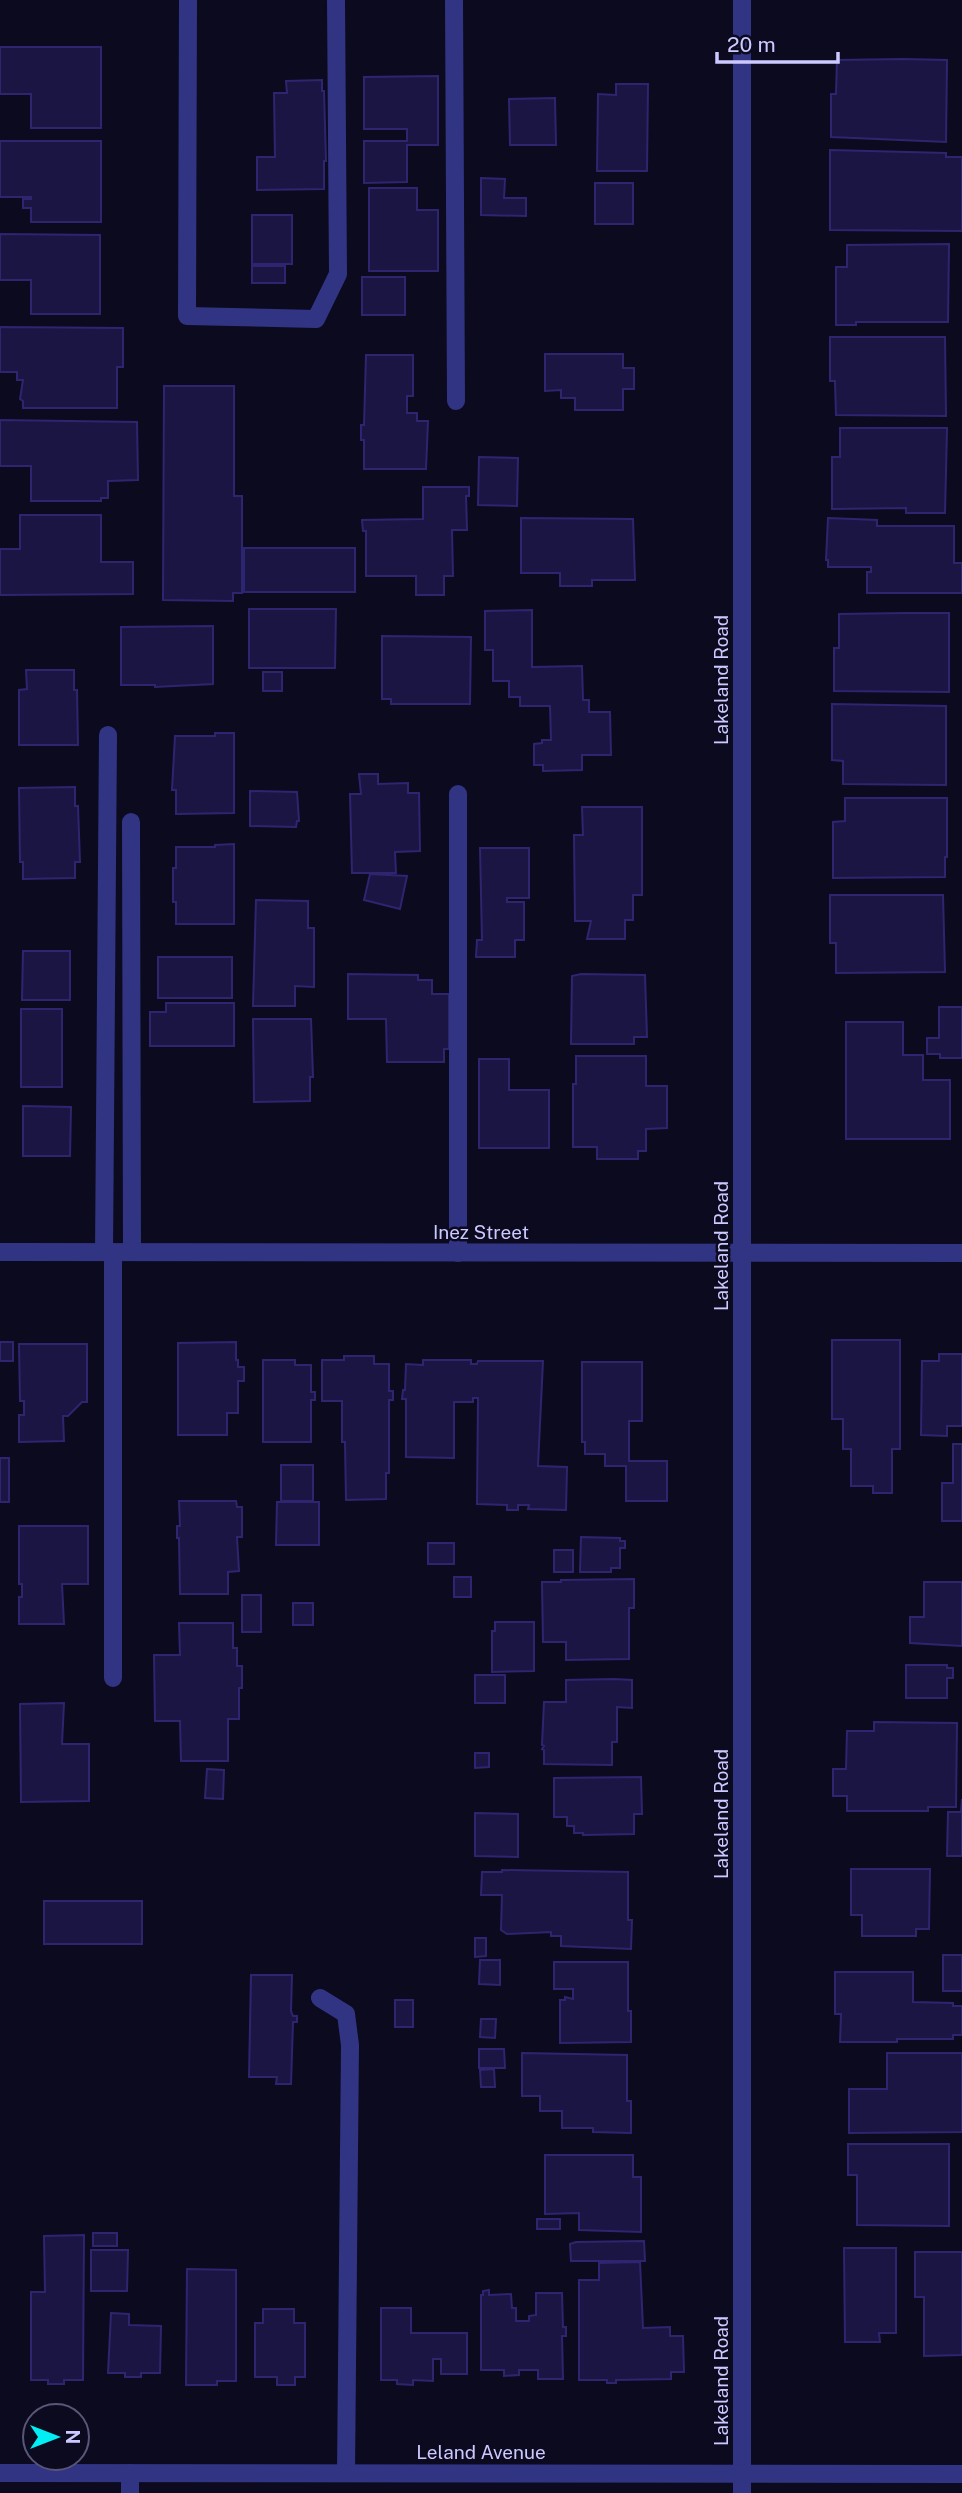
<svg xmlns="http://www.w3.org/2000/svg" width="962" height="2493" font-family="'Public Sans',sans-serif">
  <rect width="100%" height="100%" fill="#0c0a1f"/>
  <path fill="#1a1542" stroke="#2e2570" stroke-width="2" d="M0,47H101V128H31V94H0Z
    M903,59L947,60L946,142L831,137V94H836L837,60Z
    M438,76V145H407V182L364,183V141H407V129H364V77Z
    M322,80V91H324L326,161H324V189L257,190V157H275L274,93H287L286,81Z
    M616,84H648L647,171H597L598,94L616,95Z
    M555,98L556,145H510L509,99Z
    M0,141H101V222H31V208H23V199H31V197H0Z
    M830,150L946,153V157H962V231L830,230Z
    M481,178L505,179L504,198H526V216L481,215Z
    M595,183H633V224H595Z
    M369,188H417V210H438V271H369Z
    M252,215H292V264H252Z
    M0,234L100,235V314H31V280H0Z
    M949,244L948,322H856V325H836V267H847V245Z
    M252,266H285V283H252Z
    M362,277H405V315H362Z
    M0,327L123,328V367H117V408H23V401L20,399L23,380H17V372H0Z
    M830,337H945L946,416L836,415L835,381H830Z
    M545,354H623V368H634V389H623V410H575V398H561V390L545,391Z
    M366,355H413V396H407V413H417V421H428L426,469H364V440H361V425H364Z
    M164,386H234V496H242V593H233V601L163,600Z
    M0,420L137,422L138,480L108,481V498H101V501H31V466H0Z
    M840,428H947L945,513H906V508L832,509V457H840Z
    M479,457L518,458L517,506L478,505Z
    M423,487H469V496H466L467,530H452L453,576H444V595H416V576H366V531H363L362,520L423,519Z
    M20,515H101V562H133V594L0,595V549H20Z
    M521,518L633,519L635,580H592V586H560V573H521Z
    M828,518L877,520V526H954V563H962V593H867V572H871V567H828V560H826Z
    M244,548H355V592H244Z
    M249,609H336L335,668H249Z
    M532,610V667L582,666L583,700H589V712H610L611,755H582V770L543,771V765H534V744L542,743V740H551L550,706H520V697H509V681H493V650H485V611Z
    M906,613H949V692L834,691V648H839V614Z
    M213,626V684L155,687V685H121V627Z
    M382,636L471,637L470,704H391V699H382Z
    M26,670H74V690H77L78,745H19V690L27,689Z
    M263,672H282V691H263Z
    M832,704L946,706V785L843,784V761L832,760Z
    M215,733H234V813L176,814V790H172L175,736H215Z
    M359,774H378V784L408,783V793H419L420,851L395,852L396,873H352L350,794H361Z
    M75,787V806H78L80,862H75V878L23,879V862H20L19,788Z
    M250,791L297,792L299,821H297L296,827L250,826Z
    M845,798H947V857H945V877L833,878V822L845,821Z
    M582,807H642V895H633V920H625V939H587L591,921H575L574,835H583Z
    M234,844V924H176V902H173V868H176V847H215V845Z
    M480,848H529V898H507V902H524V940H515V957H476L477,940H482Z
    M370,874L407,876L400,909L364,900Z
    M830,895H943L945,972L836,973V943H830Z
    M256,900L308,901V928H314V987L295,986V1006H253Z
    M23,951H70V1000H22Z
    M158,957H232V998H158Z
    M348,974L418,975V980H432V994H449V1049H444V1062H387L386,1019H348Z
    M581,974L645,975L647,1037H634V1044H571L572,976Z
    M166,1003H234V1046H150V1012H166Z
    M939,1007H962V1058H940V1054H927V1038H939Z
    M21,1009H62V1087H21Z
    M253,1019H311L313,1077H310V1101L254,1102Z
    M846,1022H903V1055H923V1080H950V1139H846Z
    M576,1056H646V1086H667V1128L646,1129V1151H638V1159H597V1147H573V1084H576Z
    M479,1059H509V1090H549V1148H479Z
    M23,1106L71,1107L70,1156H23Z
    M832,1340H900V1449H892V1493H873V1486H851V1449H843V1419H832Z
    M0,1342H13V1361H0Z
    M236,1342V1360H238V1367H244V1381H238V1413H227V1435H178V1343Z
    M19,1344H87V1402H82L68,1416H63L64,1441L19,1442V1415H24V1401H20Z
    M939,1354H962V1426H947V1436L921,1435L922,1361H939Z
    M344,1356H374V1364H389V1391H393V1400H389V1473H386V1499L346,1500L345,1442H342V1401H322V1360H344Z
    M263,1360H295V1365H311V1392H315V1400H311V1442H263Z
    M423,1360H471V1364H477L478,1361H543L538,1466L567,1467L566,1510L528,1509L529,1505H518V1510H507V1505L477,1504L478,1398H473V1402H454V1458L406,1457V1399H402L403,1390H405L406,1364L423,1365Z
    M582,1362H642V1421H629V1461H667V1501H626V1466H605V1454H585V1442H582Z
    M953,1444H962V1521H942V1483H953Z
    M0,1458H9V1502H0Z
    M281,1465H313V1501H281Z
    M179,1501H236L237,1507H242V1537H237L239,1571L228,1572V1594H180L179,1538H177V1526H180Z
    M277,1502H319V1545H276Z
    M19,1526H88V1584H62L64,1624H19V1597H22V1584H19Z
    M581,1537L620,1538V1541H625V1548H620V1568H611V1572H580Z
    M428,1543H454V1564H428Z
    M554,1550H573V1572H554Z
    M454,1577H471V1597H454Z
    M634,1579V1608H629V1659L566,1660V1642H543L542,1582H561V1580Z
    M924,1582H962V1646L910,1643V1617H924Z
    M242,1595H261V1632H242Z
    M293,1603H313V1625H293Z
    M495,1622H534V1671L492,1672V1631H495Z
    M179,1623H233V1648H237V1666H242V1688H239V1719H228V1761H181L180,1721H155L154,1655H180Z
    M906,1665H947V1668H953V1678H947V1698H906Z
    M475,1675H505V1703H475Z
    M614,1679L632,1680V1708L617,1707V1742H612V1765L544,1764V1750L542,1749L544,1746L542,1745L544,1702H566V1680Z
    M64,1703L62,1744H89V1801L21,1802L20,1704Z
    M874,1722L957,1723L956,1807H928V1811H847V1796H833V1769H846L847,1731H874Z
    M475,1753H489V1767L475,1768Z
    M207,1769L224,1770L223,1799L205,1798Z
    M641,1777L642,1814H634V1834L583,1835V1833H574V1826H567V1817H554V1778Z
    M962,1799V1856H947L948,1812H961Z
    M475,1813L518,1814V1857L475,1856Z
    M851,1869H930L929,1929H916V1936H862V1915H851Z
    M502,1870L628,1872V1920H632L631,1949L561,1946V1936H551V1932L507,1934L501,1930L502,1895H481L482,1872H502Z
    M44,1901H142V1944H44Z
    M475,1938H486V1956L475,1957Z
    M943,1955H962V1991H943Z
    M480,1960H500V1985L479,1984Z
    M554,1962H628V2011H631V2042L560,2043V2000H565V1997L573,1999V1989H554Z
    M835,1972H913V2002L953,2003V2006H962V2035H953V2039H897V2042H840L841,2014H835Z
    M251,1975H292L291,2011L293,2016H297V2022H293L291,2084H276L277,2077H249Z
    M395,2000H413V2027H395Z
    M481,2019H496L495,2038L480,2037Z
    M479,2049H504L505,2068H479Z
    M522,2053L627,2055V2101H631V2133L593,2132V2128H562V2111H540V2096H522Z
    M887,2053H962V2132L849,2133V2089H887Z
    M494,2069L495,2087H481L480,2070Z
    M848,2144H949V2226L857,2225V2175H848Z
    M545,2155H633V2177H641V2232L579,2230V2213L545,2214Z
    M537,2219H560V2229H537Z
    M93,2233H117V2246H93Z
    M84,2235L83,2380H64V2384H48V2380H31V2292H45L44,2236Z
    M644,2241L645,2261H571L570,2244L576,2242Z
    M844,2248H896V2333H879L880,2342H845Z
    M91,2250H128L127,2291H91Z
    M915,2252H962V2355L924,2356V2297H915Z
    M640,2262L643,2328L670,2327V2336H683L684,2372H671V2379L616,2380V2383H607V2380H579V2280H599V2263Z
    M187,2269L236,2270V2381H217V2385H186Z
    M489,2290V2295L511,2294L512,2308H516V2321H529V2316L536,2315V2293H562L563,2327H566V2336H562L563,2379H538V2370H519V2375L504,2376V2370H481V2295H483V2291Z
    M381,2308H411V2333H467V2374H441V2359H433V2381L413,2380V2385L397,2384V2380H381Z
    M263,2309H294V2323H305V2377H295V2385H277V2377H255V2323H263Z
    M111,2313L129,2314V2325L161,2326L160,2373H141V2377H125V2373H108Z"/>
  <g fill="none" stroke-linecap="round" stroke-linejoin="round">
    <path stroke="#313483" stroke-width="18" d="M188,0L187,316L316,319L338,274L336,0
      M454,0L456,401
      M458,794V1253
      M131,822L132,1252
      M104,1252L108,735
      M113,1678V1252
      M320,1998L346,2014L350,2045L346,2473"/>
    <path stroke="#313483" stroke-width="18" d="M742,0V2493
      M0,1252L962,1253
      M130,2493V2473"/>
    <path stroke="#313483" stroke-width="18" d="M0,2473L962,2474"/>
  </g>
  <g text-anchor="middle" dominant-baseline="central" stroke-width="5" stroke-linejoin="round" paint-order="stroke">
    <g font-size="19" fill="#cbc9ff" stroke="#0c0a1f">
      <text transform="translate(721 680) rotate(-90)">Lakeland Road</text>
      <text x="481" y="1232">Inez Street</text>
      <text transform="translate(721 1246) rotate(-90)">Lakeland Road</text>
      <text transform="translate(721 1814) rotate(-90)">Lakeland Road</text>
      <text transform="translate(721 2381) rotate(-90)">Lakeland Road</text>
      <text x="481" y="2452">Leland Avenue</text>
    </g>
  </g>
  <g transform="translate(56 2437) rotate(90)"><circle r="33" fill="#0c0a1f" stroke="#585679" stroke-width="2"/>
  <path d="M0-5L12 26L0 18L-12 26Z" fill="#00eef4"/>
  <text y="-10" font-size="19" font-weight="bold" text-anchor="middle" fill="#cbc9ff">N</text>
  </g>
  <path d="M717 52v10h121v-10" fill="none" stroke="#cbc9ff" stroke-width="3.5"/>
  <text x="727" y="52" font-size="21" fill="#cbc9ff" stroke="#0c0a1f" stroke-width="5" paint-order="stroke">20 m</text>
</svg>
